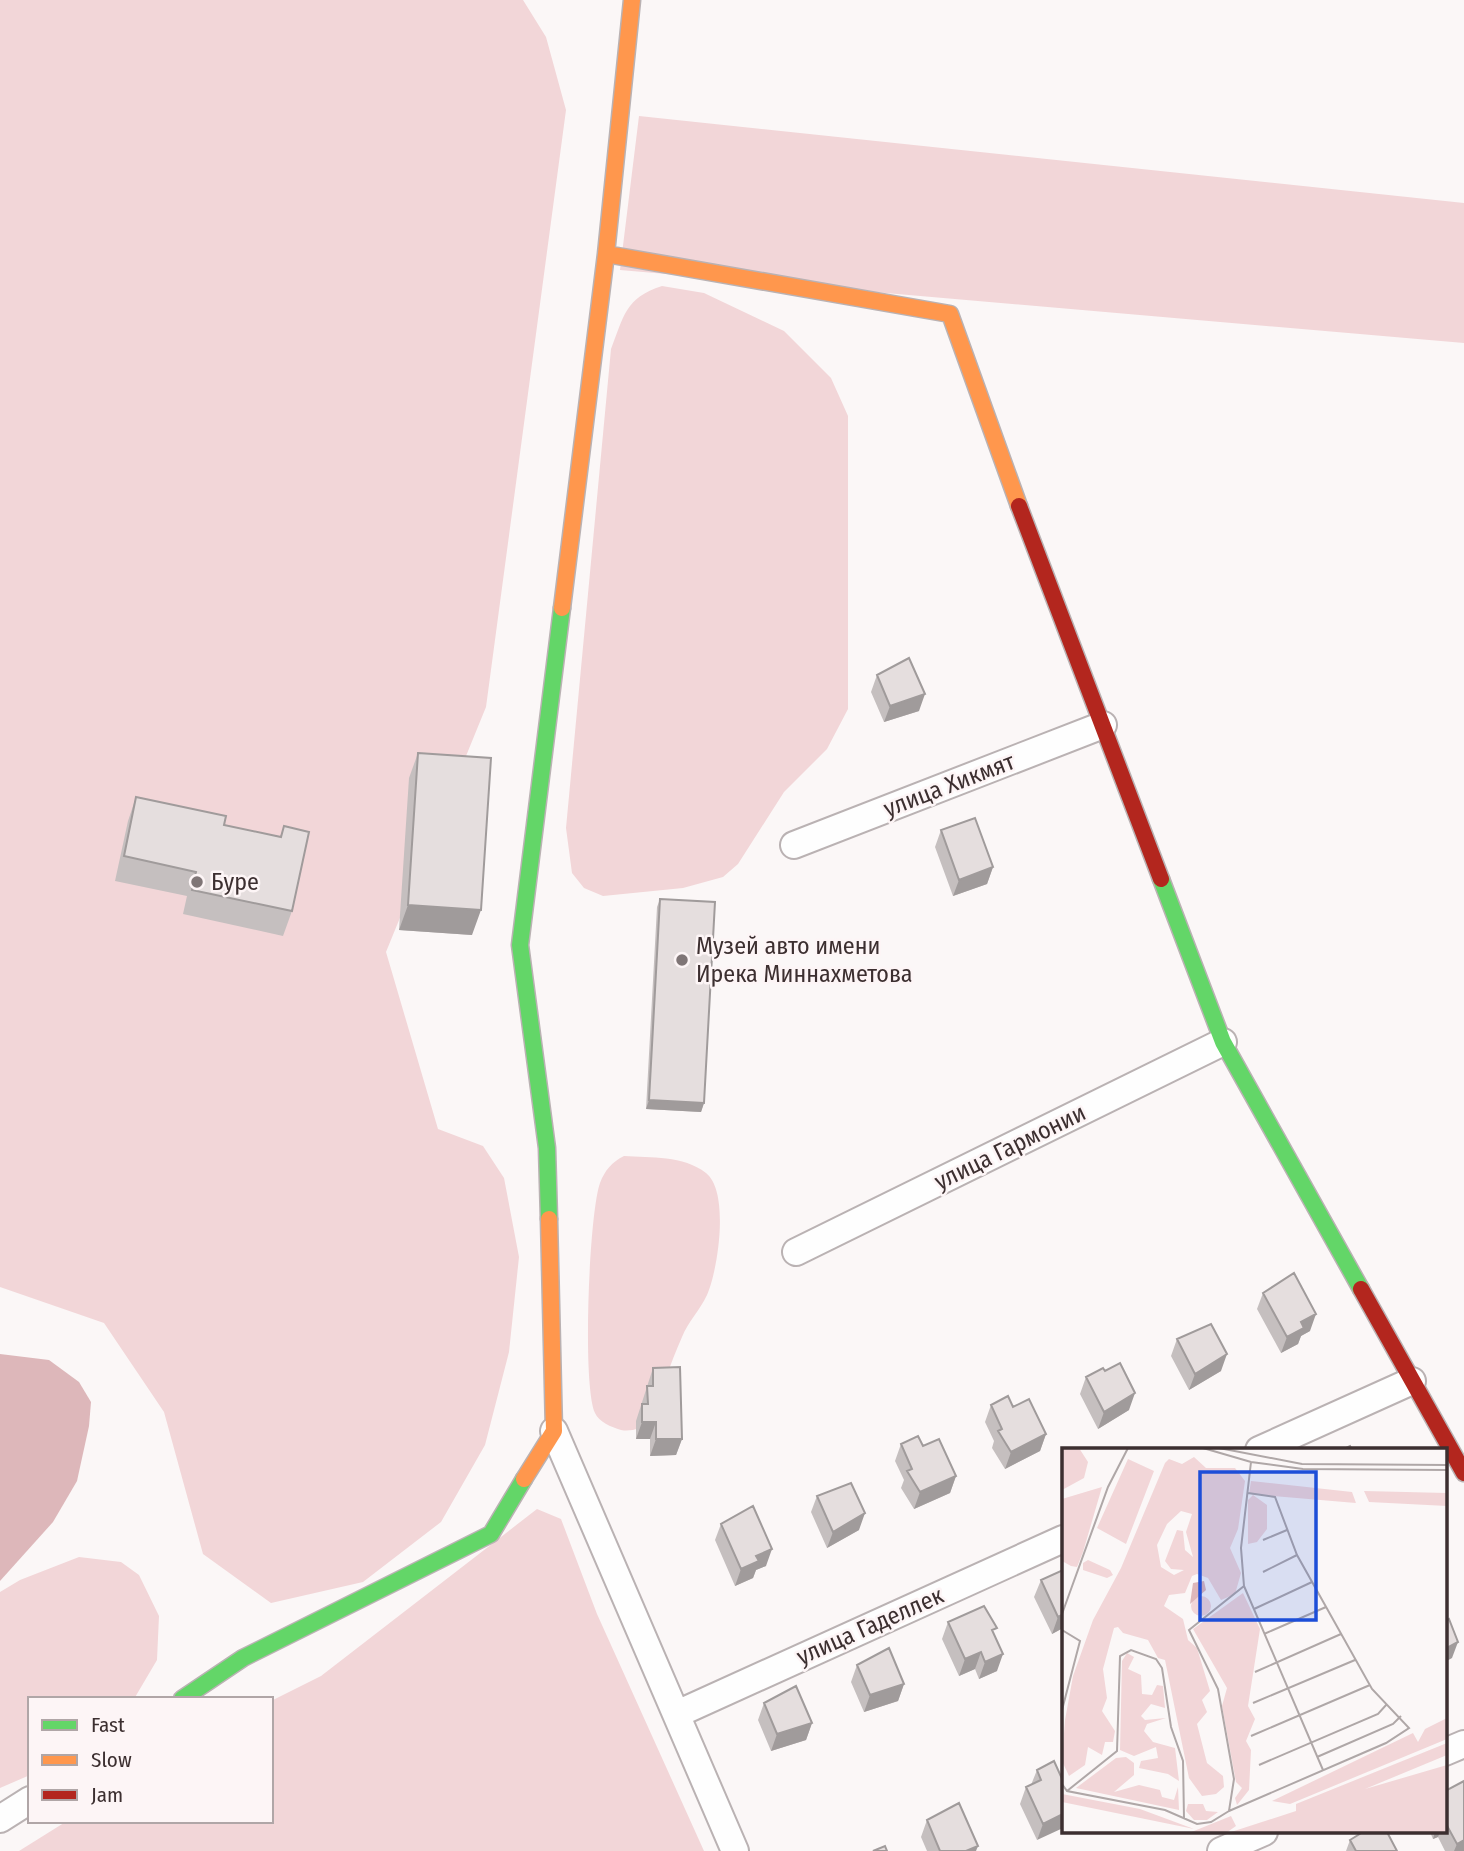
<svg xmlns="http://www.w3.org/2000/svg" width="1464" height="1851" font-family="'Fira Sans Condensed',sans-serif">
  <rect width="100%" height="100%" fill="#fbf7f7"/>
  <path fill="#f2d6d8" d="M0,0H523L546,37L566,110L486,707L386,952L438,1129L483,1146L504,1178L519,1257L509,1352L485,1445L441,1522L363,1582L271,1603L203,1554L164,1412L104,1323L0,1287Z
    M639,116L1464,203V343L620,270Z
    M662,286L704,293L784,331L831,378L848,416V709L827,749L784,792L738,864L723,877L683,888L603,896L584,888L572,873L566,828L611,349C624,316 625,298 662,286Z
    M624,1156C651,1158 683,1155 706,1173C730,1192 718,1270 707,1295C700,1310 688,1322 682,1337C670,1364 661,1393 650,1422C643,1428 631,1432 621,1430C611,1427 599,1422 595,1413C582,1385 589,1214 600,1183C605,1170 612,1162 624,1156Z
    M537,1509L561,1519L597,1614L704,1851H19L67,1821H271V1701L321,1676Z
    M79,1557L121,1562L139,1575L159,1616L157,1660L134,1699H30V1775L0,1788V1592L20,1580Z"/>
  <path fill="#ddb7ba" d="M0,1354L49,1360L79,1382L91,1402L89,1426L77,1481L53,1522L0,1581Z"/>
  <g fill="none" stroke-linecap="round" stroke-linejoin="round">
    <g stroke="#bab2b3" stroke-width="30">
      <path id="street" d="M794,845L1103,725
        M796,1252L1223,1042
        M554,1431L735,1851
        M1259,1450L1412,1381
        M677,1714L1063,1539
        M1445,1752L1464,1744
        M0,1819L30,1800
        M1221,1851L1264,1832"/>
    </g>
    <g stroke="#bab2b3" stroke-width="19">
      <path id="fast" d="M1161,879L1223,1042L1361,1289
        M549,1219L547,1148L520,945L562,608
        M182,1699L243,1658L491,1534L524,1479"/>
    </g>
    <g stroke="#bab2b3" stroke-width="19">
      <path id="slow" d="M606,254L950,314L1019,506
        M562,608L606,254L632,0
        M524,1479L554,1431L549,1219"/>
    </g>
    <g stroke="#bab2b3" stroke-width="19">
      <path id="jam" d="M1019,506L1161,879
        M1361,1289L1464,1473"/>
    </g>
    <use href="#street" stroke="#fefefe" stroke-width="26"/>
    <use href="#fast" stroke="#63d668" stroke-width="16"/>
    <use href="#slow" stroke="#ff974d" stroke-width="16"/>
    <use href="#jam" stroke="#b3261e" stroke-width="16"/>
  </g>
  <path fill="#c5bfbf" d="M877,675L919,711L884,722L871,692Z
    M418,753L472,935L399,930L409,778Z
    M136,797L224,825L280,837L284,826L292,911L283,936L183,914L187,896L115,881L128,821Z
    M941,830L993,867L987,884L953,896L935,847Z
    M660,899L704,1103L701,1112L646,1109L657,907Z
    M1263,1293L1310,1331L1301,1336L1298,1344L1281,1353L1257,1309Z
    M1177,1339L1221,1371L1189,1390L1171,1356Z
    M653,1368L682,1439L676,1455L650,1456V1439H636V1421Z
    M1086,1377L1129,1410L1098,1429L1080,1394Z
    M991,1405L1046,1434L1040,1451L1005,1469L992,1448L994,1441L985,1422Z
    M901,1444L923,1446L956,1476L950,1493L914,1509L901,1488L904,1480L895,1461Z
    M817,1496L859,1530L827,1548L811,1512Z
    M721,1524L766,1566L756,1570L753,1578L735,1586L715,1540Z
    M1063,1570V1628L1052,1634L1034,1597L1041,1580Z
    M948,1622L995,1635L997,1671L979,1679L975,1669L959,1676L942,1639Z
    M857,1665L904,1684L898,1701L864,1712L851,1682Z
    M764,1703L812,1723L806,1740L771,1751L758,1720Z
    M1037,1770L1063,1781L1037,1840L1020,1804L1026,1787L1031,1785Z
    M1445,1791L1464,1851H1445L1438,1837L1433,1839L1430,1832H1445Z
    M927,1820L976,1851H927L921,1837Z
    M1350,1840L1397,1851H1346Z"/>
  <path fill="#a09b9b" d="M925,694L919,711L884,722L890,706Z
    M993,867L987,884L953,896L959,880Z
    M408,905L481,910L472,935L399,930Z
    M649,1100L704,1103L701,1112L646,1109Z
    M1316,1314L1310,1331L1301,1336L1298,1344L1281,1353L1287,1337L1301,1322Z
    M1227,1354L1221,1371L1189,1390L1195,1374Z
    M1135,1393L1129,1410L1098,1429L1104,1412Z
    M642,1422H656L650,1439H636Z
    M1046,1434L1040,1451L1005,1469L1011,1452Z
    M656,1439H682L676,1455L650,1456Z
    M956,1476L950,1493L914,1509L920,1492Z
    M865,1513L859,1530L827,1548L833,1532Z
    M772,1549L766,1566L756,1570L753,1578L735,1586L741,1569L756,1556Z
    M1063,1614V1628L1052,1634L1058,1617Z
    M1458,1642L1452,1658L1445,1662V1649Z
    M981,1652L975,1669L959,1676L965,1659Z
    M1003,1654L997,1671L979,1679L985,1662Z
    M904,1684L898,1701L864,1712L870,1695Z
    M812,1723L806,1740L771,1751L777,1734Z
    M1063,1814V1828L1037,1840L1043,1824Z
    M1435,1832H1440L1438,1837L1433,1839Z
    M1464,1837V1851H1454L1457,1844Z
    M978,1846L976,1851H966Z"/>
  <path fill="#e5dede" stroke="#a09b9b" stroke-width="2" d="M909,658L925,694L890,706L877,675Z
    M418,753L491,758L481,910L408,905Z
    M136,797L226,816L224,825L281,837L284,826L309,832L292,911L192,890L196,872L124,856Z
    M975,818L993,867L959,880L941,830Z
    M660,899L715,902L704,1103L649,1100Z
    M1294,1273L1316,1314L1301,1322L1304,1328L1287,1337L1263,1293Z
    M1211,1324L1227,1354L1195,1374L1177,1339Z
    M1120,1363L1135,1393L1104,1412L1086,1377L1103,1368L1105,1371Z
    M680,1367L682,1439H656V1422H642V1404H648L647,1386H653V1368Z
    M1008,1396L1013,1407L1029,1399L1046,1434L1011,1452L998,1431L1002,1429L991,1405Z
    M918,1436L923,1446L939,1439L956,1476L920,1492L907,1471L912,1469L901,1444Z
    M1350,1446L1352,1450H1342Z
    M851,1483L865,1513L833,1532L817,1496Z
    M753,1506L772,1549L756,1556L759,1561L741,1569L721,1524Z
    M1063,1570V1614L1058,1617L1041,1580Z
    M984,1606L997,1628L992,1630L1003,1654L985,1662L981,1652L965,1659L948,1622Z
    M1449,1619L1458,1642L1445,1649V1621Z
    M889,1648L904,1684L870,1695L857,1665Z
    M796,1686L812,1723L777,1734L764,1703Z
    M1054,1761L1063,1781V1814L1043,1824L1026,1787L1041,1780L1037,1770Z
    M1464,1781V1840L1457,1844L1445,1822V1791Z
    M959,1803L978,1846L966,1851H940L927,1820Z
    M1363,1832H1387L1397,1851H1356L1350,1840Z
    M885,1846L887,1851H873Z"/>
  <g fill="#7f7576" stroke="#fdf5f6" stroke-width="2.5">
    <circle cx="197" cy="882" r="7"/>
    <circle cx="682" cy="960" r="7"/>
  </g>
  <g text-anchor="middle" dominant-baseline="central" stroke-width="5" stroke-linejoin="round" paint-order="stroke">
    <g font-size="24" fill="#3c2f30" stroke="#fdf5f6">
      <text transform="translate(949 785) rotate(-21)">улица Хикмят</text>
      <text transform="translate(1010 1147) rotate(-26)">улица Гармонии</text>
      <text transform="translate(870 1626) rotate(-24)">улица Гаделлек</text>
    </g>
    <g font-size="24" fill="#3c2f30" stroke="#fdf5f6" text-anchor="start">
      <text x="211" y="882">Буре</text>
      <text x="696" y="946">Музей авто имени<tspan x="696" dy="28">Ирека Миннахметова</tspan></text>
    </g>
  </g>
  <g transform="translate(1062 1448)">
    <rect width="385" height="385" fill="#fbf7f7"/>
    <path d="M0,0H17L26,14L22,30L0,42ZM132,9L144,20H173L183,33L176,81L168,100L179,125L173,146L159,152L146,130L135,126L130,128L123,145L107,147L102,158L121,171L126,192L135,200L148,243L140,252L145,264L135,276L145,315L161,328L162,339L154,346L140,348L127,330L103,212L96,210L86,192L61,185L56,179L52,180L41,221L45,250L40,263L53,283L51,294H43L40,307L26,299L23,317L7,328L0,313L3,272L11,228L31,172L59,120L103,15L107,11L120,16ZM119,63L130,66L124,84L131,109L123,102L121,83L115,82L103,113L109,121L122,122L112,127L99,119L95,97L105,76ZM66,11L92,23L64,96L35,80ZM189,33L290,44L294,55L187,46ZM40,39L21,104L15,119L9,118L0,113V51ZM302,43L385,45V58L307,54ZM191,47L205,57V81L195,94L186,96V52ZM26,112L48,122L51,127L45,130L21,122V115ZM181,145L198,181L186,258L193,271L184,293L189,302L187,342L175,357L173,350L180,340L174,334L160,258L165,240L131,181ZM129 158a10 10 0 1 1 20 0a10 10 0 1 1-20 0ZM65,205L72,209L66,221L79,227L80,246L90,247L95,237L101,238L103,260L89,256L79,268L83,272L104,270L85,276L82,283L91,294L113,300L117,333L106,326L77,320L79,313L96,310L94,299L72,308L58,302L60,213ZM385,270V291L228,356L210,353L351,285L356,294L363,281ZM385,295V307L303,341L385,317V385H166L234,363V356ZM64,309L72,315V327L52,344L77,337L98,342L100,349L112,352L116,339L117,362L14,340L54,310ZM0,346L78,361L132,381L0,354ZM126,356H141L144,363L156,364L145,372H132L124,363ZM169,368L174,378L164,385H127Z" fill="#f2d6d8" fill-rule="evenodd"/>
    <path d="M142,133L144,142L128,156L131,135Z" fill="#ddb7ba"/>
    <path fill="none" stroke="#afa7a7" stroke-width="2" d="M141,0L189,14L241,21L385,22M157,0L240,16L385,17M201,92L225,82M201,124L235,107M182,138L261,322M192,161L250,134M0,166L46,39L66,0M0,182L18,193L0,262M202,186L264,159M193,224L279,186M191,255L293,212M189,288L308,237M255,309L331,276L339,268M197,317L316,266L325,256M0,336L5,343L103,362L135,376L149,374L167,363L172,331L156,241L127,182L182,138L179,100L189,14M5,343L55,303L58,208L69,202L94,211L100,220L109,279L121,313L122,370M167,363L324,295L347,280L310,241L235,107L213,49L186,45"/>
    <path fill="#1d4ed8" fill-opacity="0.15" stroke="#1d4ed8" stroke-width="3.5" d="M138,24H254V172H138Z"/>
    <rect width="385" height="385" fill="none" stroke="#3c2f30" stroke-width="3.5"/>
  </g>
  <rect x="28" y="1697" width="245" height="126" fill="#fdf5f6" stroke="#b0a6a7" stroke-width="2"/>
  <rect x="42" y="1720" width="35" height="10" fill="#63d668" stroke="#b0a6a7" stroke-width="2"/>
  <text x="91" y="1732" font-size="21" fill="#3c2f30">Fast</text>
  <rect x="42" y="1755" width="35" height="10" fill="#ff974d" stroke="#b0a6a7" stroke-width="2"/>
  <text x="91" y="1767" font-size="21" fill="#3c2f30">Slow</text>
  <rect x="42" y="1790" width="35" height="10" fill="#b3261e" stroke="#b0a6a7" stroke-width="2"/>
  <text x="91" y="1802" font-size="21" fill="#3c2f30">Jam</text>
</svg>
